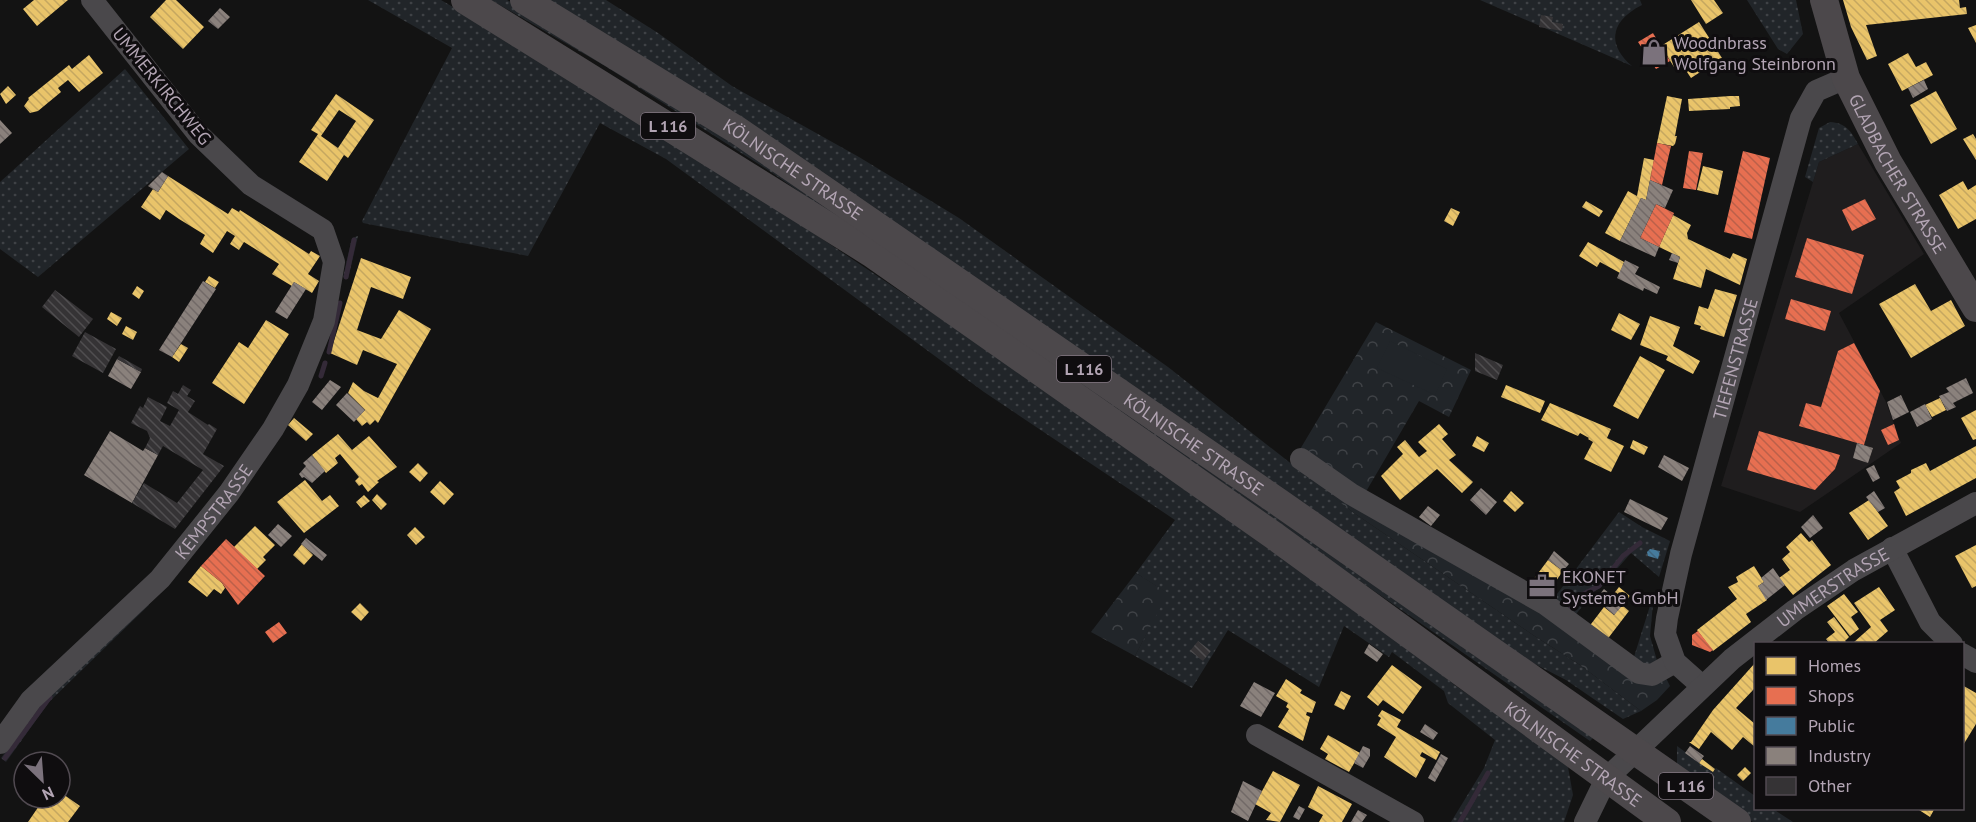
<svg xmlns="http://www.w3.org/2000/svg" width="1976" height="822" font-family="'PT Sans',sans-serif">
  <defs>
    <pattern id="grass-dots" width="8" height="8" patternUnits="userSpaceOnUse" patternTransform="scale(1.5)"><rect width="8" height="8" fill="#212529"/><path d="M2 2h.1M6 6h.1" fill="none" stroke="#3f4246" stroke-width="1.8" stroke-linecap="round"/></pattern>
    <pattern id="forest-crowns" width="20" height="18" patternUnits="userSpaceOnUse" patternTransform="scale(1.5)"><rect width="20" height="18" fill="#212529"/><path d="M2 6a3 3 0 1 1 6 0M12 15a3 3 0 1 1 6 0" fill="none" stroke="#3f4246"/></pattern>
    <pattern id="homes-back-hatch" width="6" height="6" patternUnits="userSpaceOnUse" patternTransform="scale(1.5)"><rect width="6" height="6" fill="#e9c46a"/><path d="M-1 5l2 2M0 0l6 6M5-1l2 2" fill="none" stroke="#c5a760"/></pattern>
    <pattern id="shops-back-hatch" width="6" height="6" patternUnits="userSpaceOnUse" patternTransform="scale(1.5)"><rect width="6" height="6" fill="#e76f51"/><path d="M-1 5l2 2M0 0l6 6M5-1l2 2" fill="none" stroke="#bb604a"/></pattern>
    <pattern id="public-back-hatch" width="6" height="6" patternUnits="userSpaceOnUse" patternTransform="scale(1.5)"><rect width="6" height="6" fill="#457b9d"/><path d="M-1 5l2 2M0 0l6 6M5-1l2 2" fill="none" stroke="#40657e"/></pattern>
    <pattern id="industry-back-hatch" width="6" height="6" patternUnits="userSpaceOnUse" patternTransform="scale(1.5)"><rect width="6" height="6" fill="#8a817c"/><path d="M-1 5l2 2M0 0l6 6M5-1l2 2" fill="none" stroke="#716967"/></pattern>
    <pattern id="building-back-hatch" width="6" height="6" patternUnits="userSpaceOnUse" patternTransform="scale(1.5)"><rect width="6" height="6" fill="#353335"/><path d="M-1 5l2 2M0 0l6 6M5-1l2 2" fill="none" stroke="#504e50"/></pattern>
  </defs>
  <rect width="100%" height="100%" fill="#131313"/>
  <path fill="#1f1d1e" d="M1858,144L1924,254L1839,313L1886,402L1901,443L1800,512L1721,486L1819,162Z"/>
  <path fill="url(#grass-dots)" d="M368,0H441L532,53L767,202L946,322L1357,607L1456,686L1548,750L1568,767L1573,795L1564,822H1451L1484,768L1495,740L1448,703L1444,691L1392,652L1389,657L1344,626L1319,687L1228,630L1192,688L1135,656L1167,593L1136,573L1175,520L984,392L666,159L600,123L528,256L363,223L362,221L452,48Z
    M491,0H507L601,55L776,166L1594,737L1590,741L768,170L605,66Z
    M548,0H606L658,33L732,86L859,157L959,218L1168,367L1354,513L1533,635L1580,665L1641,711L1623,719L1566,680L1525,659Z
    M1480,0H1640L1642,5C1612,20 1605,43 1632,66Z
    M1747,0H1796L1803,34L1787,54L1778,49Z
    M125,69L189,149L38,277L0,249V182Z
    M1830,122C1846,123 1851,131 1858,144L1819,162L1813,182L1805,177L1819,128Z
    M358,236L348,279L343,277L352,238Z
    M1619,512L1642,527L1670,541L1659,577L1631,553L1602,586L1592,593L1574,617L1551,602Z
    M1654,593L1650,636L1658,664L1648,668L1633,660Z
    M145,601L149,605L49,702L6,762L1,758L45,698Z
    M1677,746L1713,772L1716,768L1755,796L1756,808L1773,809L1793,822H1753L1695,781L1677,764Z"/>
  <path fill="url(#forest-crowns)" d="M1376,322L1471,370L1449,417L1419,401L1364,495L1299,451Z
    M1293,461L1665,676L1670,686L1657,700L1641,711L1580,665L1533,635L1354,513L1291,465Z
    M1136,573L1168,593L1135,656L1091,632Z"/>
  <path fill="#212529" d="M1390,341L1447,369L1435,395L1377,368Z"/>
  <path fill="url(#homes-back-hatch)" fill-rule="evenodd" d="M34,0H68L37,26L23,9Z
    M166,0H176L204,27L183,49L150,17Z
    M1691,0H1714L1723,13L1706,24Z
    M1843,0H1959L1960,8L1966,7L1967,14L1866,25L1877,56L1867,60L1851,27Z
    M1699,22L1722,58L1691,78L1681,63L1674,67L1661,46Z
    M1976,25V43L1968,28Z
    M1908,53L1916,67L1926,62L1933,75L1902,91L1888,64Z
    M89,55L103,73L79,92L68,80L58,88L61,92L38,111L30,113L24,106L29,99L28,98L69,65L72,69Z
    M8,86L16,95L6,104L0,94Z
    M1936,91L1957,129L1931,144L1910,105Z
    M336,94L374,120L348,158L344,155L327,181L299,162L318,134L311,130ZM339,110L356,121L338,148L321,136Z
    M1667,96L1682,99L1675,136H1677L1675,144L1673,146L1657,143Z
    M1730,96H1739L1740,106L1730,107V109L1689,111L1688,99Z
    M1973,134L1976,139V160L1963,139Z
    M1644,158L1654,160L1646,200L1641,198L1620,241L1605,233L1628,191L1637,196Z
    M1703,166L1723,171L1718,195L1697,190Z
    M168,176L228,214L232,208L239,212L240,210L309,254L311,251L320,256L308,274L319,281L312,293L294,282L292,286L272,274L279,264L244,242L239,250L230,244L235,236L227,231L213,253L200,244L205,235L179,219L166,210L160,220L141,207L153,189L158,192Z
    M1963,181L1968,190L1976,185V219L1958,229L1939,195Z
    M1586,201L1603,211L1599,217L1582,207Z
    M1451,208L1460,212L1453,226L1444,221Z
    M1673,215L1691,225L1687,233L1688,239L1730,259L1733,253L1747,259L1740,285L1706,269L1701,288L1673,279L1680,257L1659,247Z
    M1588,242L1624,262L1620,273L1600,262L1597,267L1579,256Z
    M361,258L411,277L403,299L371,287L357,330L381,339L399,310L431,329L378,423L375,420L370,425L367,422L362,426L356,419L365,410L348,393L353,382L364,391L378,398L397,364L363,350L357,365L330,353Z
    M209,276L219,282L215,288L205,282Z
    M1915,284L1931,311L1951,300L1965,326L1911,358L1879,304Z
    M137,286L144,291L139,299L132,294Z
    M1715,289L1737,295L1724,337L1700,329L1701,326L1694,324L1699,306L1708,309Z
    M111,312L122,318L117,326L107,319Z
    M1619,313L1640,324L1631,340L1611,330Z
    M1650,316L1680,327L1673,346L1700,361L1693,374L1666,360L1668,356L1640,345Z
    M266,320L289,334L244,404L212,383L239,342L248,348Z
    M126,326L137,332L133,340L122,334Z
    M181,344L188,348L179,362L172,357Z
    M1640,356L1665,370L1638,419L1613,406Z
    M1506,385L1545,401L1540,413L1501,397Z
    M1940,398L1946,410L1932,417L1925,405Z
    M1550,403L1611,429L1607,438L1624,446L1611,472L1584,459L1593,442L1588,439L1589,438L1580,433L1578,436L1541,420Z
    M1976,410V439L1973,440L1961,418Z
    M294,418L313,434L306,441L288,425Z
    M1439,424L1448,434L1442,439L1456,455L1449,460L1473,482L1462,493L1437,469L1400,500L1381,476L1403,454L1397,447L1405,440L1419,457L1427,451L1418,442Z
    M338,434L352,450L369,436L397,467L377,481L379,482L368,492L362,484L359,486L355,481L359,477L340,454L335,458L338,463L326,473L312,455Z
    M1477,436L1489,443L1484,452L1472,446Z
    M1633,440L1648,447L1644,455L1630,448Z
    M1976,446V478L1906,516L1894,492L1900,488L1896,481L1911,473V470L1926,463L1930,471Z
    M418,463L428,473L420,482L409,472Z
    M305,480L322,501L330,495L339,506L304,533L277,502Z
    M440,481L454,494L444,505L430,492Z
    M1511,491L1524,503L1515,512L1503,501Z
    M377,494L387,504L381,510L372,500Z
    M364,495L370,501L361,508L356,502Z
    M1869,500L1888,526L1868,540L1849,513Z
    M255,526L275,545L263,557L266,560L257,569L234,547Z
    M415,527L425,537L416,545L407,535Z
    M1801,533L1809,542L1812,540L1831,565L1793,595L1779,578L1790,570L1782,559L1790,552L1786,547Z
    M302,544L313,555L304,565L293,555Z
    M1976,545V586L1972,588L1955,556Z
    M1548,560L1563,571L1546,595L1530,584Z
    M201,566L222,583L225,588L221,594L214,589L207,597L188,582Z
    M1754,566L1764,582L1758,586L1767,600L1746,614L1751,622L1713,651L1697,630L1737,599L1728,587L1738,582L1736,577Z
    M1619,587L1630,596L1623,605L1612,596Z
    M1879,587L1895,610L1880,620L1888,631L1873,644H1855L1854,642L1871,627L1854,603Z
    M1844,594L1858,612L1851,617L1859,629L1850,636L1827,606Z
    M360,603L369,612L361,621L351,612Z
    M1622,605L1629,611L1606,641L1588,628L1604,607L1614,615Z
    M1834,617L1849,637L1845,641L1848,644H1830L1826,639L1835,632L1827,622Z
    M1755,663V690L1754,689L1736,708L1755,724V747L1743,737L1732,750L1711,732L1699,749L1689,742H1691L1713,710Z
    M1392,665L1422,687L1403,714L1383,700L1378,706L1367,697Z
    M1286,679L1302,690L1300,693L1316,702L1312,713L1307,712L1306,715L1310,717L1303,741L1278,727L1289,709L1286,707L1288,703L1276,696Z
    M1962,685L1976,693V724L1962,747Z
    M1341,691L1351,696L1344,710L1334,705Z
    M1382,710L1401,720L1397,727L1440,752L1436,760L1422,752L1420,756L1426,759L1416,778L1384,757L1396,737L1377,725L1381,718L1378,716Z
    M1328,735L1360,753L1349,772L1325,759L1328,754L1320,749Z
    M1702,759L1715,769L1713,772L1699,763Z
    M1745,767L1751,773L1743,781L1737,775Z
    M1273,771L1300,785L1280,822L1266,820L1271,813L1255,804Z
    M1318,786L1352,804L1342,822H1319L1323,815L1308,807Z
    M60,792L80,806L68,822H28L41,803L37,798H60Z
    M1916,808H1935L1930,817Z"/>
  <path fill="url(#shops-back-hatch)" d="M1653,33L1670,61L1656,69L1638,42Z
    M1657,143L1671,146L1662,185L1650,180Z
    M1689,151L1703,153L1696,190L1683,188Z
    M1743,151L1770,158L1752,239L1724,232Z
    M1865,199L1876,219L1852,231L1842,210Z
    M1656,204L1674,213L1659,247L1640,238Z
    M1807,238L1864,255L1852,294L1795,277Z
    M1791,299L1831,311L1825,331L1785,319Z
    M1854,343L1880,391L1864,445L1799,426L1806,403L1821,407L1838,351Z
    M1894,424L1899,440L1888,445L1881,430Z
    M1759,431L1840,455L1835,469L1815,490L1747,470Z
    M226,539L265,576L238,605L222,583L201,566Z
    M279,622L287,633L273,643L265,632Z
    M1698,631L1713,650L1710,652L1692,645V635Z"/>
  <path fill="url(#public-back-hatch)" d="M1650,549L1660,551L1658,559L1648,556L1647,552Z"/>
  <path fill="url(#industry-back-hatch)" d="M220,8L230,17L218,29L208,21Z
    M1924,80L1928,89L1913,98L1908,88Z
    M0,120L12,133L0,144Z
    M162,172L168,176L158,192L148,186Z
    M1650,180L1673,190L1665,208L1656,204L1640,238L1659,247L1655,257L1620,241L1641,198L1646,200Z
    M1672,253L1680,257L1678,263L1669,260Z
    M1625,260L1639,267L1635,274L1660,287L1657,294L1644,288L1643,291L1617,278Z
    M203,281L216,289L172,357L159,350Z
    M294,282L306,289L287,319L275,312Z
    M117,359L141,372L131,389L108,376Z
    M1966,378L1973,393L1953,403L1956,407L1947,411L1939,396L1949,392L1946,388Z
    M330,380L341,387L322,410L312,402Z
    M347,393L365,410L354,422L336,405Z
    M1901,395L1909,412L1893,420L1887,402Z
    M1925,404L1932,419L1917,427L1910,412Z
    M110,431L143,451L145,448L158,455L132,503L84,475Z
    M1857,443L1873,448L1868,463L1853,458Z
    M312,455L325,471L312,483L304,477L302,478L299,474L306,466L303,463Z
    M1664,455L1689,468L1682,481L1658,467Z
    M1874,465L1880,478L1873,482L1866,469Z
    M1481,488L1497,502L1486,515L1470,500Z
    M1874,491L1885,508L1878,512L1866,497Z
    M1630,499L1668,518L1661,530L1624,512Z
    M1428,506L1440,515L1431,526L1419,517Z
    M1813,515L1823,528L1810,538L1801,527Z
    M278,524L292,536L281,547L268,535Z
    M306,538L327,555L322,561L301,544Z
    M1554,551L1569,564L1563,571L1548,560Z
    M1773,568L1785,585L1766,600L1758,586L1764,582L1761,578Z
    M1604,589L1623,605L1614,615L1596,599Z
    M1369,644L1383,654L1377,662L1364,653Z
    M1254,682L1275,693L1261,717L1240,706Z
    M1425,724L1438,733L1433,740L1420,732Z
    M1363,746L1370,749V756L1363,768L1354,763Z
    M1690,746L1704,756L1699,763L1685,753Z
    M1441,754L1448,758L1435,782L1428,778Z
    M1243,781L1262,791L1248,821L1231,812Z
    M1299,806L1305,809L1299,820L1293,817Z
    M1358,810L1367,815L1362,822H1351Z"/>
  <g fill="none" stroke-linecap="round" stroke-linejoin="round">
    <path stroke="#342a38" stroke-width="5" d="M346,277L354,240
      M329,352L340,303
      M321,376L325,363
      M1569,609L1580,596L1599,586L1623,556L1640,543
      M5,758L50,697
      M1460,822L1488,773"/>
  </g>
  <path fill="url(#building-back-hatch)" d="M1541,15L1553,17L1552,22L1563,24L1562,31L1539,27Z
    M55,290L93,319L79,337L42,307Z
    M85,332L116,349L103,373L72,356Z
    M1475,353L1503,365L1497,380L1475,371Z
    M119,356L142,369L141,372L117,359Z
    M183,385L191,390L187,396L195,401L188,412L208,425L209,424L217,429L203,454L224,466L175,529L132,503L144,483L177,503L203,470L163,446L158,455L145,448L150,438L147,431L131,423L140,406L143,408L148,397L167,407L160,421L170,426L179,410L167,403L173,391L178,394Z
    M1198,641L1211,651L1203,661L1190,651Z"/>
  <g fill="none" stroke-linecap="round" stroke-linejoin="round">
    <g stroke="#4a484b" stroke-width="22">
      <path d="M1301,459L1351,494L1545,604L1639,673L1652,675L1675,662"/>
      <path d="M1892,548L1930,622L1952,644"/>
      <path d="M1962,654L1976,662"/>
      <path id="s1" d="M1702,686L1675,662L1665,634L1667,618L1681,554L1801,118L1816,91L1846,78"/>
      <path d="M1257,735L1413,822"/>
      <path id="s2" d="M0,743L31,700L160,579L229,493L273,429L298,385L324,321L334,262L323,230L251,185L198,134L92,0"/>
      <path id="s3" d="M1585,822L1606,779L1732,659L1795,610L1854,570L1976,503"/>
    </g>
    <g stroke="#4c484b" stroke-width="28">
      <path id="s4" d="M465,0L871,253L1273,535L1667,822"/>
      <path id="s5" d="M524,0L737,130L1277,501L1737,822"/>
      <path id="s6" d="M1824,0L1846,78L1888,162L1976,308"/>
    </g>
  </g>
  <defs>
    <g id="shop-bare" transform="scale(2.07)"><path d="M-5-2.5h2.3a2.7 3.5 0 0 1 5.4 0H5L5.5 6h-11ZM-1.5-2.5h3a1.5 2.3 0 0 0-3 0Z" fill="#7b727c" stroke="#0f0d0f" stroke-width="2.5" paint-order="stroke"/></g>
    <g id="office-bare" transform="scale(2.07)"><path d="M-6-3h4V-5.5h4V-3h4V5H-6ZM-1-4.5V-3h2v-1.5ZM-6 0V1H6V0Z" fill="#7b727c" stroke="#0f0d0f" stroke-width="2.5" paint-order="stroke"/></g>
  </defs>
  <g fill-rule="evenodd">
    <use href="#shop-bare" x="1654" y="52"/>
    <use href="#office-bare" x="1542" y="586"/>
  </g>
  <g text-anchor="middle" dominant-baseline="central" stroke-width="6" stroke-linejoin="round" paint-order="stroke">
    <g fill="#0f0d0f" stroke="#827782" stroke-width="1.5">
      <rect x="641" y="113" width="54" height="26" rx="4.5"/>
      <rect x="1057" y="356" width="54" height="26" rx="4.5"/>
      <rect x="1659" y="773" width="54" height="26" rx="4.5"/>
    </g>
    <g font-size="16" font-weight="bold" fill="#b3a5b4">
      <text x="668" y="126">L 116</text>
      <text x="1084" y="369">L 116</text>
      <text x="1686" y="786">L 116</text>
    </g>
    <g font-size="18" fill="#b3a5b4" stroke="#0f0d0f" text-anchor="start">
      <text x="1674" y="42">Woodnbrass<tspan x="1674" dy="21">Wolfgang Steinbronn</tspan></text>
      <text x="1562" y="576">EKONET<tspan x="1562" dy="21">Systeme GmbH</tspan></text>
    </g>
    <g font-size="18" fill="#b3a5b4" stroke="#0f0d0f">
      <text transform="translate(162 86) rotate(51)">UMMERKIRCHWEG</text>
      <text stroke="none"><textPath href="#s5" startOffset="318">KÖLNISCHE STRASSE</textPath></text>
      <text stroke="none"><textPath href="#s6" startOffset="190">GLADBACHER STRASSE</textPath></text>
      <text stroke="none"><textPath href="#s1" startOffset="350">TIEFENSTRASSE</textPath></text>
      <text stroke="none"><textPath href="#s5" startOffset="804">KÖLNISCHE STRASSE</textPath></text>
      <text stroke="none"><textPath href="#s2" startOffset="316">KEMPSTRASSE</textPath></text>
      <text stroke="none"><textPath href="#s3" startOffset="346">UMMERSTRASSE</textPath></text>
      <text stroke="none"><textPath href="#s4" startOffset="1341">KÖLNISCHE STRASSE</textPath></text>
    </g>
  </g>
  <rect x="1754" y="642" width="210" height="168" fill="#0f0d0f" stroke="#514a51" stroke-width="1.5"/>
  <rect x="1766" y="657" width="30" height="18" fill="#e9c46a" stroke="#514a51" stroke-width="1.5"/>
  <text x="1808" y="672" font-size="18" fill="#b3a5b4">Homes</text>
  <rect x="1766" y="687" width="30" height="18" fill="#e76f51" stroke="#514a51" stroke-width="1.5"/>
  <text x="1808" y="702" font-size="18" fill="#b3a5b4">Shops</text>
  <rect x="1766" y="717" width="30" height="18" fill="#457b9d" stroke="#514a51" stroke-width="1.5"/>
  <text x="1808" y="732" font-size="18" fill="#b3a5b4">Public</text>
  <rect x="1766" y="747" width="30" height="18" fill="#8a817c" stroke="#514a51" stroke-width="1.5"/>
  <text x="1808" y="762" font-size="18" fill="#b3a5b4">Industry</text>
  <rect x="1766" y="777" width="30" height="18" fill="#353335" stroke="#514a51" stroke-width="1.5"/>
  <text x="1808" y="792" font-size="18" fill="#b3a5b4">Other</text>
  <g transform="translate(42 780) rotate(155)"><circle r="28" fill="#0f0d0f" stroke="#514a51" stroke-width="1.5"/>
  <path d="M0-4.5L10 22L0 15L-10 22Z" fill="#7b727c"/>
  <text y="-9" font-size="16" font-weight="bold" text-anchor="middle" fill="#b3a5b4">N</text>
  </g>
</svg>
